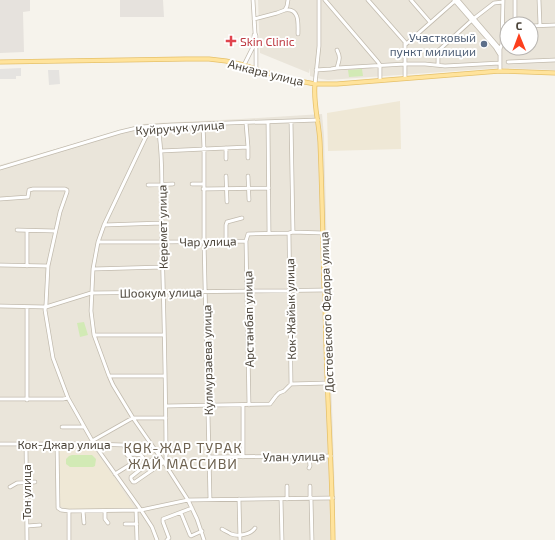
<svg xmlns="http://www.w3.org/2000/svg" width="555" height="540" font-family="'Exo 2',sans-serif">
  <rect width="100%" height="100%" fill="#f6f3ec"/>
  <path fill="#eae5da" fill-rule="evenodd" d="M258,0H555V70L499,68L328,80L321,79L310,76V68L309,73L260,53ZM507,24H531V48H507Z
    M322,114L324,136L327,255L335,497V540H0V165L143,124L158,123L241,119Z"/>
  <path fill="#e6e2dd" d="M0,0H30V11L23,12L24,52L0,53Z
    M120,0H163L164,17H120Z"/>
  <path fill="#efe8d6" d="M400,101L401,149L328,151L327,113Z
    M92,446L118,483L135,509L69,510L60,506L58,447Z"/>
  <path fill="#d2eab5" d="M362,69L363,76L349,77L348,70Z
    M84,322L88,335L80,337L77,323Z
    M72,455H92L96,459L95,466L93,467H70L66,464V459L69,456Z"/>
  <path fill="#e5e3e0" d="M21,68V76H16V79H0V69Z
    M48,70H59L60,84L49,85Z"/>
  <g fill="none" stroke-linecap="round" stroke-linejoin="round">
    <g stroke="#c2bbae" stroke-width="4.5">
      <path id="minor" d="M253,0L255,33L256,36V70
        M325,0L378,62L380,65V80
        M368,0L405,42V78
        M411,0L430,22
        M454,0L495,47L500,55
        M458,0L500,49
        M539,0L540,25
        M285,10C300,8 298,24 298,34
        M254,19L277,13L285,10L287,6L288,0
        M515,24V0
        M531,26L555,25
        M405,45L456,0
        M508,62L555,60
        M244,65L254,45V35
        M438,65V51L472,20L494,3L503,2
        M337,68C339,60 341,58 337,50
        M316,70L331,69L337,68L405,64H425L445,66L500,63
        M500,71V49L502,44L503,0
        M315,84L319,46V0
        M291,121L293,232
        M268,122L269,233
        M203,124L204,149V241L210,499
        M151,126L104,225L98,242L93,269L91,311L94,335L109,376L113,385L133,418L165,464L188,500L197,519L204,540
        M158,126C164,164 161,203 162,241C164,315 166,388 166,461L165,464
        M248,147V158
        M226,148V159
        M161,151L248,147L246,123
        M0,168L120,132L141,127L171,125L318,120
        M226,176L227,202
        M248,176L249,200
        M192,184H203
        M148,185L173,184
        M203,189L269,188
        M0,199L28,197L29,190L33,189H65L67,190V192L60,212L48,266L46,304L45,310L53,358L68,398L94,444L141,510L152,527L157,540
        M104,225L162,223
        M17,230L55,231
        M289,233L291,384
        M226,241V225L227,222L242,218
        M98,242H162L246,241
        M0,265L48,266
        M27,266V231
        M93,269L163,267
        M0,306L46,307L91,293L325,290
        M94,335H164
        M109,376H165
        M0,399H63L68,398
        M27,400V307
        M243,405V457
        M249,405L246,241L248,234L289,233L293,232L323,233
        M166,406L270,404L276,396L279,393L284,391L291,384L328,383
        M62,427H84
        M92,441L129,420L133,418H166
        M0,444H94L152,446
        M26,444L27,540
        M57,444L58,508L61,510L69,511V540
        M124,445L127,455L136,461L141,469L147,463L159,455
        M127,455L133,454L141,455L147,463
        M209,457L331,456
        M309,468L310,466L309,456
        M141,469L131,477V479L133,482H135L164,462
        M115,474L136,461
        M287,486V499
        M310,486V498
        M10,487L17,483L35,482
        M311,498L312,540
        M239,499L240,540
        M281,499L282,540
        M136,510L137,540
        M69,511L141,510L188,500L333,498
        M83,511L84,523
        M105,511V519L108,523
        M181,513L190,535L191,536L202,531
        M125,524H137
        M27,526L40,525
        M222,529C225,531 228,532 231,534C239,537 251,534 255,528
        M167,540L169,538L163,522V519L192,508"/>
    </g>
    <g stroke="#e6c16a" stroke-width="5">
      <path id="major" d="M0,62L186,59H209L226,61L244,65L264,72L294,80L315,84H337L362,82L500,71L555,73
        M315,84C313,103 319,123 320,142C322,190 323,239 324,287L325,290C325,373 332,456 333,540"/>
    </g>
    <use href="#minor" stroke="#fff" stroke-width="3"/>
    <use href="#major" stroke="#ffe39c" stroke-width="3.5"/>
  </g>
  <path fill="#e0444e" stroke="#fff" stroke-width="1.5" d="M229 35h4v4h4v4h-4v4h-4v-4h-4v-4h4z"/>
  <circle fill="#5c6f8a" stroke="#fff" stroke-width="1.5" cx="484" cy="44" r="4"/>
  <g text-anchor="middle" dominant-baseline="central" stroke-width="4" stroke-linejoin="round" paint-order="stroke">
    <g font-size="12" fill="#4e5e75" stroke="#fff" text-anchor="end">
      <text x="476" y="37">Участковый<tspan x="476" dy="14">пункт милиции</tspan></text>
    </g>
    <g font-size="12" fill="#be3a42" stroke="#fff" text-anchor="start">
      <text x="240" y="41">Skin Clinic</text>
    </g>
    <g font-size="12" fill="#4b4439" stroke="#fff">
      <text transform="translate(266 72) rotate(14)">Анкара улица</text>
      <text transform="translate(180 127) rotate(-4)">Куйручук улица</text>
      <text transform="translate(162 227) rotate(-91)">Керемет улица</text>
      <text transform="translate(208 241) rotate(-1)">Чар улица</text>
      <text transform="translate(161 292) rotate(-1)">Шоокум улица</text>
      <text transform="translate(290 309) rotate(-91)">Кок-Жайык улица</text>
      <text transform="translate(326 312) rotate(-92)">Достоевского Федора улица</text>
      <text transform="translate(248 319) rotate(-91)">Арстанбап улица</text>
      <text transform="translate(207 360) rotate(-91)">Кулмурзаева улица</text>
      <text x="64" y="444">Кок-Джар улица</text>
      <text transform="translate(294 456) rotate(-1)">Улан улица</text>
      <text transform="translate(26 492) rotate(-90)">Тон улица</text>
    </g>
    <g font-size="14" letter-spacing="1" fill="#6e6250" stroke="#fff">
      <text x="183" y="447">КӨК-ЖАР ТУРАК<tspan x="183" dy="16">ЖАЙ МАССИВИ</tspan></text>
    </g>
  </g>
  <g transform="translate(519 36) rotate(359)"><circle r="19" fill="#ffffff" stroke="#b7b4b0"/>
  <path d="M0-3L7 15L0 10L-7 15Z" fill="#fc3f1d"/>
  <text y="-6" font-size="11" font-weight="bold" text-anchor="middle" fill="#4b4439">С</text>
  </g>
</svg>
